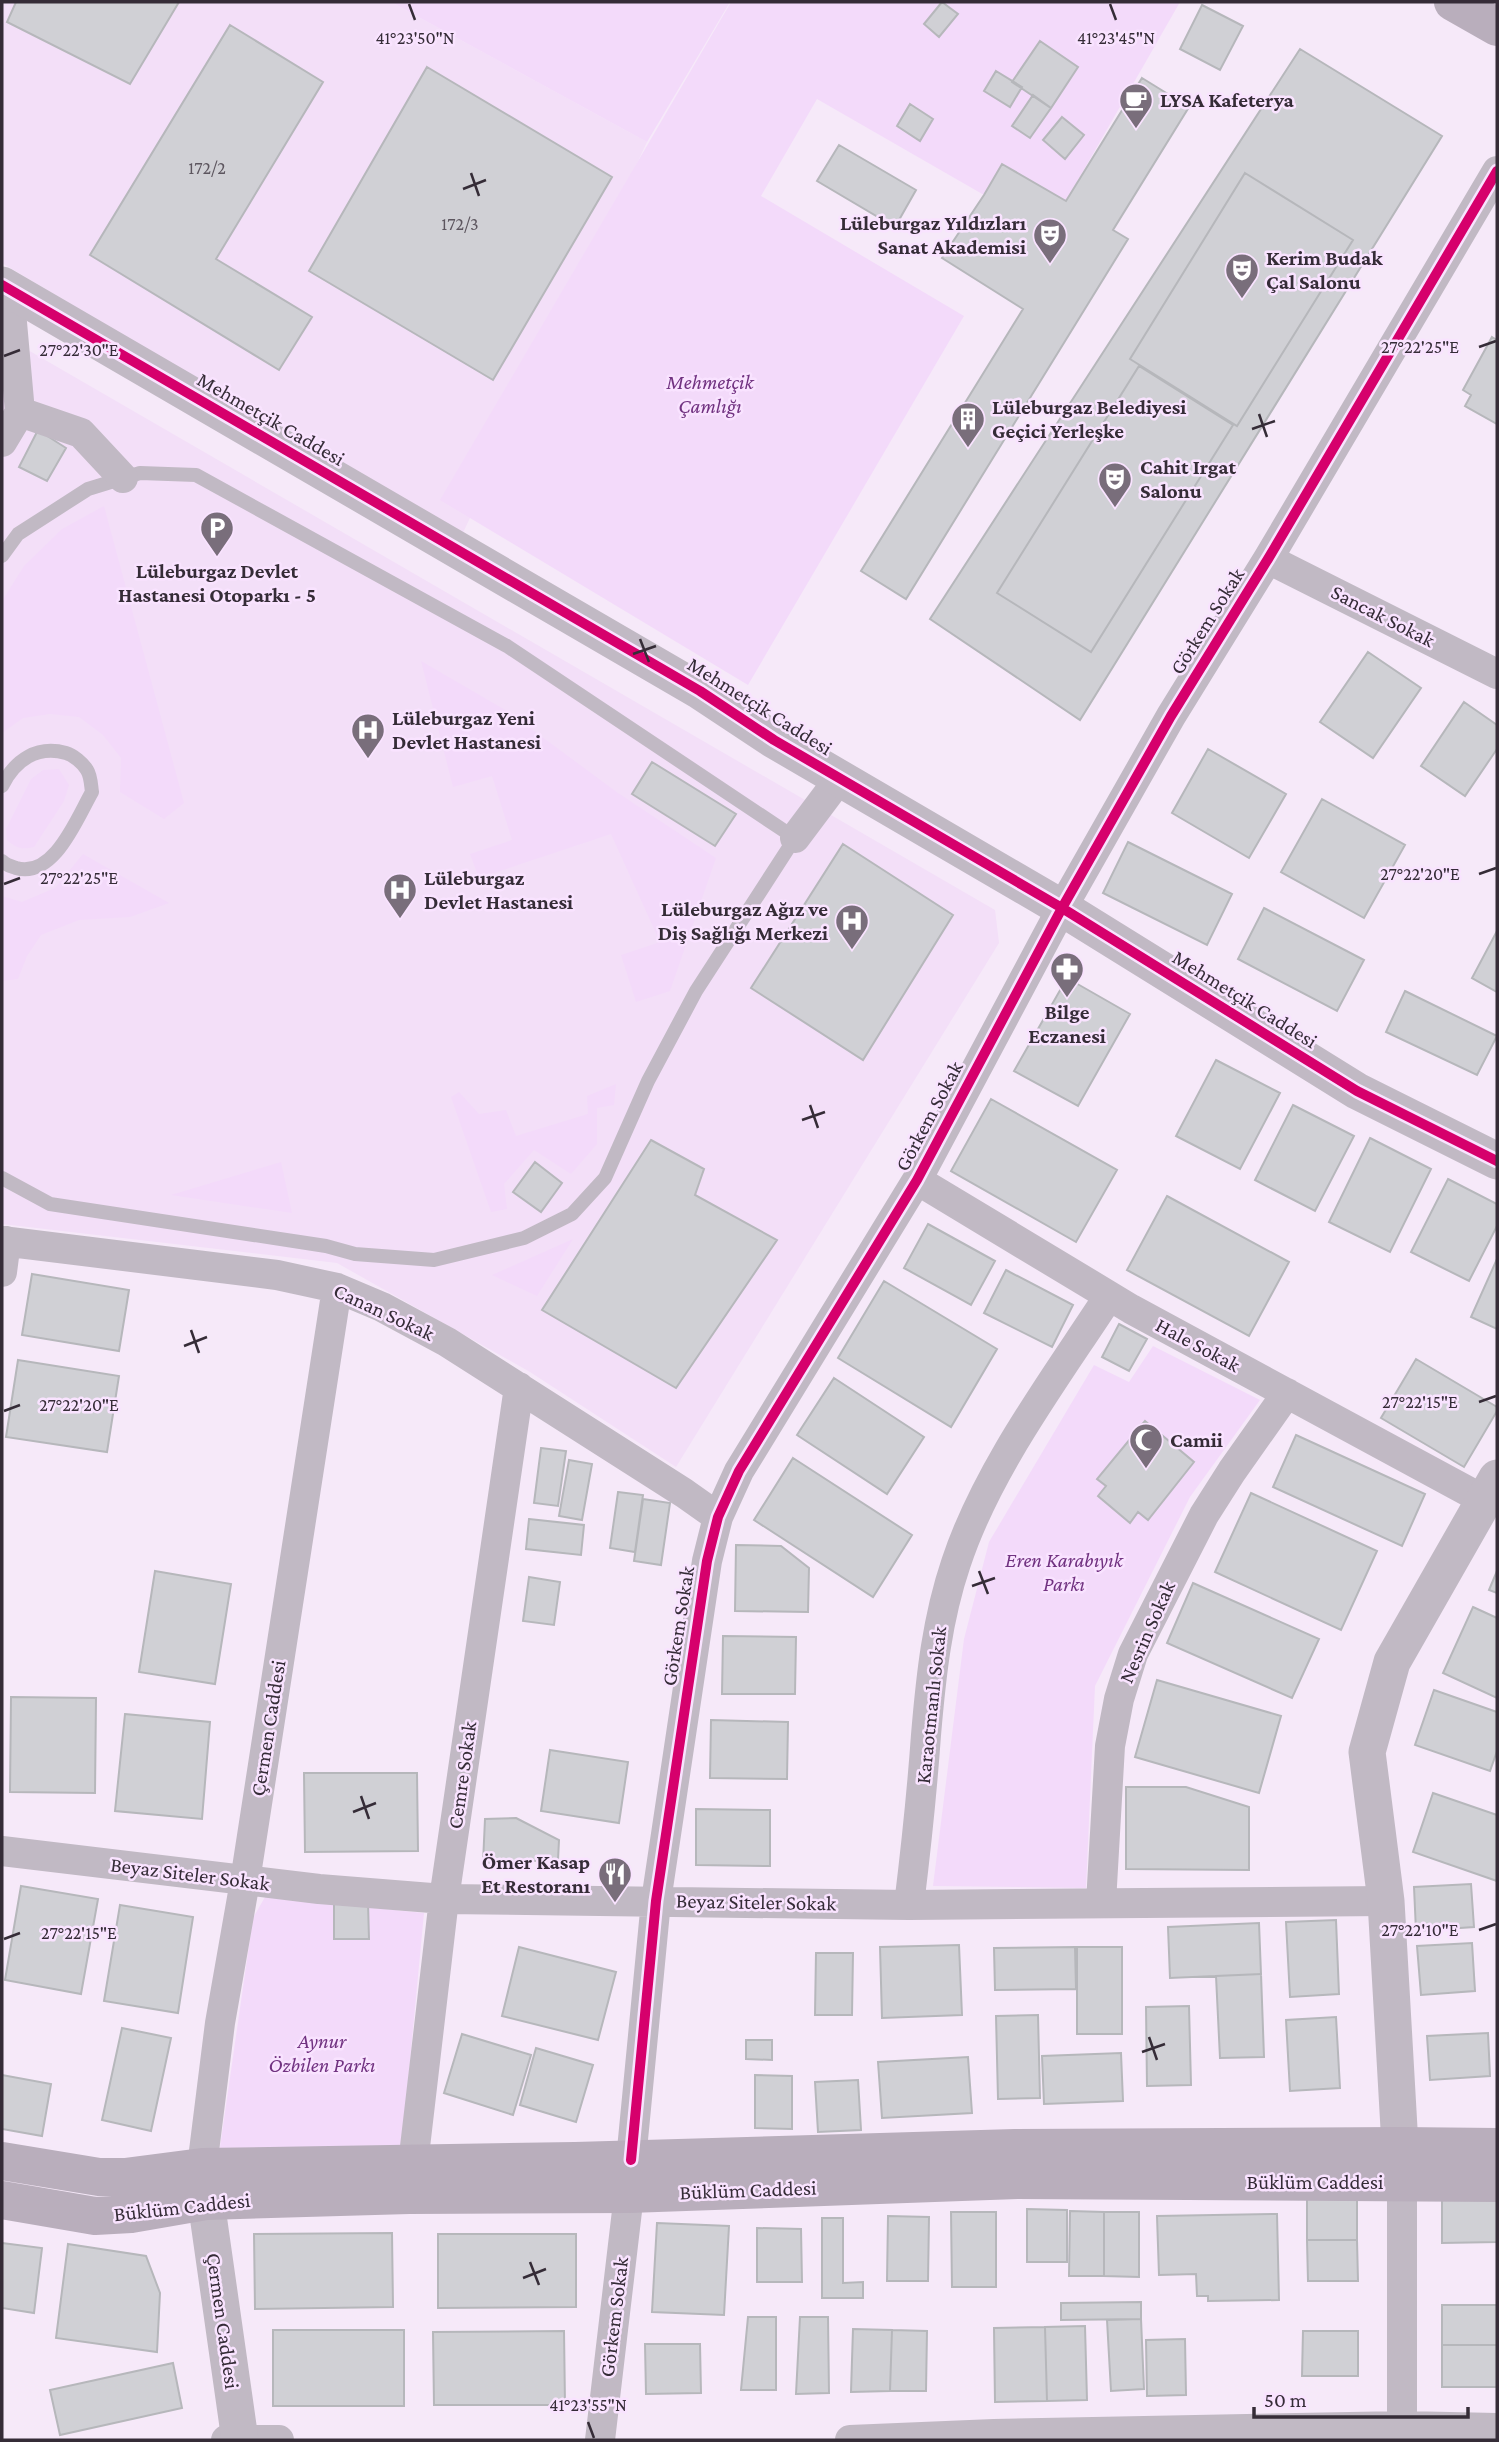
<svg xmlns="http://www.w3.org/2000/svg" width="1499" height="2442" font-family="'Crimson Pro',serif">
  <rect width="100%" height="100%" fill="#f6e9f9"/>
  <path fill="#f3dff8" d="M2,2H391L647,142L461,537L2,263Z
    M2,335L995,910L999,943L676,1467L530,1372L337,1263L2,1224Z"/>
  <path fill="#f3dafa" d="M391,2H730L647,142Z
    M731,2H1180L1066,201L1003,164L984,195L817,99L761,196L964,316L748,685L440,500Z
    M104,506L184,803L164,819L120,792L121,758L103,735L79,717L50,714L23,718L2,733V601L24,566L62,529Z
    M421,661L507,711L618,793L716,858L670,991L636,1002L621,955L660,942L611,834L479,878L470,854L512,840L492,776L453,787Z
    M59,769L69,785L64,801L34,847C22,850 16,848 7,840L6,829L31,779L43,770Z
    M83,854L169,903L130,917L79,920L41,935L27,956L18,979L2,981V896L22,902L55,888Z
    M616,1084L614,1105L597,1108V1144L571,1174L534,1150L504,1184L507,1209L491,1212L451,1097L459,1092L479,1114L506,1110L516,1136L588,1114L587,1096Z
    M281,1162L292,1213L171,1195Z
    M573,1239L537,1296L492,1275Z
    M1153,1346L1260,1400L1190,1497L1095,1686L1086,1888L933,1886L964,1639L989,1542L1094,1365L1129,1382Z
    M265,1897L424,1913L401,2155L219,2154L253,1918Z"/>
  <path fill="#d0d0d5" stroke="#b6b7bb" stroke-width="2" d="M16,2H179L130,84L7,22Z
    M942,2L958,14L939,37L924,24Z
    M1202,5L1243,26L1220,70L1180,49Z
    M230,25L323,82L216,259L312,317L279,370L90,255Z
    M1040,41L1078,67L1051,108L1012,82Z
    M1300,49L1442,136L1080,720L930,619Z
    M427,67L612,177L493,380L309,271Z
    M996,71L1022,87L1010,107L984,91Z
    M1142,78L1189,107L1113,230L1128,239L906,599L861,571L1023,309L942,258L984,195L1002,164L1066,201Z
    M1033,95L1051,108L1030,138L1012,126Z
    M910,104L933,119L920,141L897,126Z
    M1062,117L1084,135L1065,159L1043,140Z
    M839,145L916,190L895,227L817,181Z
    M1245,173L1353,240L1237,426L1130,359Z
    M1492,337L1497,340V424L1465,406L1471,395L1463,390Z
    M1139,366L1233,425L1091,652L997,593Z
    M38,430L66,448L47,481L19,467Z
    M1368,652L1421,688L1373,758L1320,722Z
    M1464,702L1497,725V749L1465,796L1421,766Z
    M1208,749L1286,794L1249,858L1172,813Z
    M652,762L736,814L715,846L632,794Z
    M1322,799L1405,845L1364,918L1281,872Z
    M1128,842L1232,894L1207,945L1103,893Z
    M843,844L953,915L863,1060L751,988Z
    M1264,908L1364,960L1337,1011L1238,959Z
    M1497,931V992L1472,978Z
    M1067,978L1130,1014L1078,1106L1014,1071Z
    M1405,991L1497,1036L1477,1075L1386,1032Z
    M1216,1060L1280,1093L1240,1169L1176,1136Z
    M991,1099L1117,1170L1076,1242L951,1171Z
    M1293,1105L1354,1136L1315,1211L1255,1180Z
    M1370,1138L1431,1169L1390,1252L1329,1222Z
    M651,1140L704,1169L695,1195L777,1240L676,1388L542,1310Z
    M535,1162L562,1183L541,1212L513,1192Z
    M1448,1179L1497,1204V1226L1469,1281L1411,1252Z
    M1167,1196L1289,1262L1249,1336L1127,1270Z
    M928,1224L995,1261L971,1305L904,1268Z
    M1497,1259V1329L1471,1317Z
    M1006,1270L1073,1305L1052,1347L984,1313Z
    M32,1274L129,1290L119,1351L22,1335Z
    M884,1281L997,1349L951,1427L838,1358Z
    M1119,1324L1147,1339L1129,1371L1102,1357Z
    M1416,1359L1497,1407V1411L1464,1467L1381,1418Z
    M18,1360L119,1376L107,1452L6,1437Z
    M834,1378L924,1437L887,1494L797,1435Z
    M1145,1421L1194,1462L1148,1520L1138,1512L1130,1523L1098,1496L1106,1486L1097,1479Z
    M1296,1435L1425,1494L1402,1546L1273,1487Z
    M541,1448L566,1451L558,1506L534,1503Z
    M793,1458L912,1535L873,1597L754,1520Z
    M569,1460L592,1464L582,1520L559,1516Z
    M618,1492L643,1495L635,1552L610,1548Z
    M1251,1493L1377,1551L1341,1630L1215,1572Z
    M643,1499L670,1503L661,1565L634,1561Z
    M529,1519L584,1525L581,1555L526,1549Z
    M736,1545L781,1546L809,1568L808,1612L735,1611Z
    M155,1571L231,1584L215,1684L139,1672Z
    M1497,1571V1593L1489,1590Z
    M529,1577L560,1582L554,1625L523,1621Z
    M1193,1583L1319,1639L1292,1698L1167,1643Z
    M1473,1607L1497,1618V1698L1443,1673Z
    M723,1636L796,1637L795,1694H722Z
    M1157,1680L1281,1716L1259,1793L1135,1757Z
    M1434,1690L1497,1712V1751L1490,1771L1415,1745Z
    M11,1697L96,1698L95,1793L10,1792Z
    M125,1714L210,1722L202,1819L115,1811Z
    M711,1720L788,1722L787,1779L710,1778Z
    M550,1750L628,1762L619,1823L541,1811Z
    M304,1773H417L418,1851L305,1852Z
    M1126,1787H1186L1249,1807V1870L1126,1869Z
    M1433,1793L1497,1815V1881L1413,1852Z
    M696,1809L770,1810V1866L696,1865Z
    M516,1818L559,1840L558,1860L483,1863L485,1819Z
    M1471,1884L1474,1927L1416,1931L1414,1887Z
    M21,1886L98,1899L81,1994L5,1980Z
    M334,1903H368L369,1939H334Z
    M120,1905L193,1917L178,2013L104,2001Z
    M1336,1920L1339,1994L1290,1997L1286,1922Z
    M1259,1923L1261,1974L1170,1978L1168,1927Z
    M1472,1943L1475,1991L1421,1995L1417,1946Z
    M959,1945L962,2015L882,2018L880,1947Z
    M519,1947L616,1972L598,2040L502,2016Z
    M1075,1947L1076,1989L995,1990L994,1948Z
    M1077,1947H1122V2034H1077Z
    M816,1953H853L852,2015H815Z
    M1261,1974L1264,2057L1220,2058L1216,1976Z
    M1189,2006L1191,2085L1147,2086L1146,2007Z
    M1038,2015L1040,2098L998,2099L996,2016Z
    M1336,2017L1340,2088L1290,2091L1286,2020Z
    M122,2028L171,2038L151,2131L102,2120Z
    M1488,2033L1490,2076L1430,2080L1427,2036Z
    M462,2034L531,2055L513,2115L444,2093Z
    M746,2040H772V2060L746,2059Z
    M536,2048L593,2065L576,2122L520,2105Z
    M1121,2053L1123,2101L1044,2104L1042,2056Z
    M968,2057L972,2113L882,2118L878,2062Z
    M2,2075L51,2084L42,2136L2,2129Z
    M755,2075L792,2076V2129L755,2128Z
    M858,2080L861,2130L818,2132L815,2082Z
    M1307,2195H1357V2240H1307Z
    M1442,2200H1497V2242L1442,2243Z
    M1027,2209L1067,2210V2262H1027Z
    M1070,2211L1104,2212V2276H1069Z
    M951,2212H996V2287H952Z
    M1104,2212H1139V2277L1104,2276Z
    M1277,2214L1279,2300L1208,2301V2296H1197L1196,2274L1159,2275L1157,2216Z
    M888,2216L929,2217L928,2281H887Z
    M822,2218H843V2283L863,2282V2298H822Z
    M657,2223L729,2226L724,2315L652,2312Z
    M757,2228L801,2229L802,2282H757Z
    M392,2233L393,2307L255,2309L254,2234Z
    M438,2234H576V2307L438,2308Z
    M1307,2240H1357L1358,2281H1308Z
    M2,2243L42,2248L34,2313L2,2308Z
    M68,2244L146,2256L160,2293L157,2352L56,2338Z
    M1141,2302V2319L1061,2320V2303Z
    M1442,2305H1497V2345H1442Z
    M748,2317H776V2390H741Z
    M800,2317H828L829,2393L796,2394Z
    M1141,2319L1144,2389L1111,2391L1107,2320Z
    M1085,2326L1087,2400L1047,2401L1045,2327Z
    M1045,2327L1047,2401L995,2402L994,2328Z
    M853,2329L892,2330L890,2391L851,2392Z
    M273,2330H404V2406H273Z
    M892,2330L927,2331L926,2391H890Z
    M564,2331L565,2405H434L433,2332Z
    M1303,2331H1358V2376H1302Z
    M1185,2339L1186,2395L1147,2396L1146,2340Z
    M645,2344H700L701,2393L646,2394Z
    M1442,2345H1497V2387H1442Z
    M173,2363L182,2408L60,2435L50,2390Z"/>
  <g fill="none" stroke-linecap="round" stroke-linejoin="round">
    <path stroke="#c1b9c4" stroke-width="14" d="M2,556L18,534L88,489L140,473L196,475L507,646L795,838L696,991L648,1081L605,1178L572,1214L524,1238L434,1260L355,1254L326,1246L50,1204L2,1178
      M2,786C15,760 37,745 66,753C73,755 83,763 87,770C91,776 91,786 92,792C77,818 54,879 16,868C10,866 6,865 2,861"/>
    <path stroke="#c1b9c4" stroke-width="30" d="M20,412L81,433L123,478
      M2,442L20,412L9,289
      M1268,559L1497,674
      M795,838L840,778
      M917,1180L1131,1309L1484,1500
      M2,1241L277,1275L337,1288L382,1307L447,1342L684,1493L718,1517
      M2,1272L6,1241
      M2,1851L319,1889L444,1899L909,1905L1386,1901
      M1101,1903L1110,1746L1119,1699L1133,1654L1204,1515L1232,1471L1287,1393
      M909,1905C916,1848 922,1792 926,1735C931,1676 937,1619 956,1563C987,1469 1055,1379 1109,1296
      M631,2160L656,1901L707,1561L718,1517L739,1471L917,1180L1062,908L1171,716L1268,559L1497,171
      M413,2164L444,1899L519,1387
      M202,2167L220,2023L245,1881L337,1288
      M1402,2183V2440
      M226,2440H279
      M600,2440L629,2194
      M850,2440L994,2434L1403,2426L1497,2428"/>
    <path stroke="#c1b9c4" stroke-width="37" d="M2,285L700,691L774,740L1062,908L1357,1091L1497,1161
      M1400,2146L1386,1901L1367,1752L1392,1662L1497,1478
      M206,2201L240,2440"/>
    <path stroke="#b9aebc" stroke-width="38" d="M1453,2L1497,27
      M2,2161L99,2177H125L202,2167L575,2161L1015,2148L1400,2146L1497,2147
      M2,2200L95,2216L131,2214L206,2201L409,2195L629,2194L1017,2180L1497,2183"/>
    <g stroke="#f9e3ff" stroke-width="15">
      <path id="cycleway" d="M2,285L700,691L774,740L1062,908L1357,1091L1497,1161
        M631,2160L656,1901L707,1561L718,1517L739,1471L917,1180L1062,908L1171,716L1268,559L1497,171"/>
    </g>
    <use href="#cycleway" stroke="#d6006c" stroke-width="10"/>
  </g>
  <path fill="none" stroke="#352c37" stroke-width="2.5" d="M409,4L415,20M1110,4L1116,20M471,173L479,196M463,189L486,180M1479,347L1496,341M4,356L20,350M1259,414L1267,437M1252,429L1275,421M640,639L649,662M633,654L656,646M1479,874L1496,868M4,884L20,878M810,1105L818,1128M802,1120L825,1112M191,1330L199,1353M184,1346L207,1337M1479,1402L1496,1396M4,1411L20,1405M979,1571L988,1594M972,1586L995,1578M361,1796L369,1819M353,1812L376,1803M1479,1930L1496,1924M4,1939L20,1933M1149,2037L1157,2060M1142,2052L1165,2044M530,2262L539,2285M523,2278L546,2269M588,2422L594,2438"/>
  <defs>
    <g id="cafe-pin" transform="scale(1.75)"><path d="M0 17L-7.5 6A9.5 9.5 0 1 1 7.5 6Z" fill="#796e7b" stroke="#f9e3ff"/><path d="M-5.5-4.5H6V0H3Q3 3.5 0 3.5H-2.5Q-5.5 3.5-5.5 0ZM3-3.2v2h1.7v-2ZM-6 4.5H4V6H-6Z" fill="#fff"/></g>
    <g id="theatre-pin" transform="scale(1.75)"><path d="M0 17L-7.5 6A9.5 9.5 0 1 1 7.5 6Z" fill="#796e7b" stroke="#f9e3ff"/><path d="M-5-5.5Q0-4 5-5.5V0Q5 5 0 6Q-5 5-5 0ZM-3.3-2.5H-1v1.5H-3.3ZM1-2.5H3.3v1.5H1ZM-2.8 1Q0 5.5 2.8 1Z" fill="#fff"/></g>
    <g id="building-pin" transform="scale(1.75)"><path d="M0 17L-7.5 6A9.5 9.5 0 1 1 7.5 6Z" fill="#796e7b" stroke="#f9e3ff"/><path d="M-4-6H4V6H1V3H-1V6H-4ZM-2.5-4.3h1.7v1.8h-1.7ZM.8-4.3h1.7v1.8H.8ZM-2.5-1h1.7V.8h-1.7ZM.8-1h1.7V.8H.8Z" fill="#fff"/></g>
    <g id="parking-pin" transform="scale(1.75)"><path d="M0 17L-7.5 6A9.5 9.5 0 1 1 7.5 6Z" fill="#796e7b" stroke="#f9e3ff"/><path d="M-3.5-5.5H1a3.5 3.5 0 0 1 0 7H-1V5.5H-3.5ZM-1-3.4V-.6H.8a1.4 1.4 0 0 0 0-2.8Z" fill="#fff"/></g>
    <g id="hospital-pin" transform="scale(1.75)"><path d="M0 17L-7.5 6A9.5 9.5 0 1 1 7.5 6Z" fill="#796e7b" stroke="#f9e3ff"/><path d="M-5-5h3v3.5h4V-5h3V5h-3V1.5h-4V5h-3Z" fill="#fff"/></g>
    <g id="pharmacy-pin" transform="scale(1.75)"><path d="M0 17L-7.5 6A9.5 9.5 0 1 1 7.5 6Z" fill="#796e7b" stroke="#f9e3ff"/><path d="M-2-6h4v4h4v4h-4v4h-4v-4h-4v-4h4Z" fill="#fff"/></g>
    <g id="mosque-pin" transform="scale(1.75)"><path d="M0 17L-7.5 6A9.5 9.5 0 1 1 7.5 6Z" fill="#796e7b" stroke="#f9e3ff"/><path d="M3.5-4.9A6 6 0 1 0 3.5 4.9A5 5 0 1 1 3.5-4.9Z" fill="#fff"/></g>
    <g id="restaurant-pin" transform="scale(1.75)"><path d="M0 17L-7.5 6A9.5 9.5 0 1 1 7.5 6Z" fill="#796e7b" stroke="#f9e3ff"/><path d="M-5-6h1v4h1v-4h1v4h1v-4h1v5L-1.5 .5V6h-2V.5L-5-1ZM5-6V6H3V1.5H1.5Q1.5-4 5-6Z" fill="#fff"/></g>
  </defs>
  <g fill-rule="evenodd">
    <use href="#cafe-pin" x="1136" y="100"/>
    <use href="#theatre-pin" x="1050" y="235"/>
    <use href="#theatre-pin" x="1242" y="270"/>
    <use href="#building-pin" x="968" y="419"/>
    <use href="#theatre-pin" x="1115" y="479"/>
    <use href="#parking-pin" x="217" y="528"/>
    <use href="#hospital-pin" x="368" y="730"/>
    <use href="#hospital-pin" x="400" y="890"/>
    <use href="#hospital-pin" x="852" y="921"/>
    <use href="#pharmacy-pin" x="1067" y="969"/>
    <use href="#mosque-pin" x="1146" y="1440"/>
    <use href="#restaurant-pin" x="615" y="1874"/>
  </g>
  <g text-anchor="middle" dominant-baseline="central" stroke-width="5" stroke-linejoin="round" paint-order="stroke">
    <g font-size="18" fill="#5c555e">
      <text x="207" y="168">172/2</text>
      <text x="460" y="224">172/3</text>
    </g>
    <g font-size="21" font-weight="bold" fill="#352c37" stroke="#f9e3ff" text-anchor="start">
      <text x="1160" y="100">LYSA Kafeterya</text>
      <text x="1026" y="223" text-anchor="end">Lüleburgaz Yıldızları<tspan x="1026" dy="24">Sanat Akademisi</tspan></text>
      <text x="1266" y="258">Kerim Budak<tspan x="1266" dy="24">Çal Salonu</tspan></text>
      <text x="992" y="407">Lüleburgaz Belediyesi<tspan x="992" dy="24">Geçici Yerleşke</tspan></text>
      <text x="1140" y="467">Cahit Irgat<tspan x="1140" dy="24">Salonu</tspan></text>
      <text x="217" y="571" text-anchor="middle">Lüleburgaz Devlet<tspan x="217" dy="24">Hastanesi Otoparkı - 5</tspan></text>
      <text x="392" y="718">Lüleburgaz Yeni<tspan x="392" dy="24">Devlet Hastanesi</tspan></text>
      <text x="424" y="878">Lüleburgaz<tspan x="424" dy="24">Devlet Hastanesi</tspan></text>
      <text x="828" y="909" text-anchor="end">Lüleburgaz Ağız ve<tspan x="828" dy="24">Diş Sağlığı Merkezi</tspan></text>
      <text x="1067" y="1012" text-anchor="middle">Bilge<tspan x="1067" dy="24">Eczanesi</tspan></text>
      <text x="1170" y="1440">Camii</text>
      <text x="590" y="1862" text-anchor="end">Ömer Kasap<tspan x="590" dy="24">Et Restoranı</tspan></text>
    </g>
    <g font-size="21" font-style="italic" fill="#713281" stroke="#f9e3ff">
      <text x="710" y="382">Mehmetçik<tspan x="710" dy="24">Çamlığı</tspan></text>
      <text x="1064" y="1560">Eren Karabıyık<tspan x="1064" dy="24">Parkı</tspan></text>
      <text x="322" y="2041">Aynur<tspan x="322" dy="24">Özbilen Parkı</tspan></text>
    </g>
    <g font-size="21" fill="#352c37" stroke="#f9e3ff">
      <text transform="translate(271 419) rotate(30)">Mehmetçik Caddesi</text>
      <text transform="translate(1383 616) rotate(27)">Sancak Sokak</text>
      <text transform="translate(1207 621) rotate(-58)">Görkem Sokak</text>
      <text transform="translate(760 706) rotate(32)">Mehmetçik Caddesi</text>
      <text transform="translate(1245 999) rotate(32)">Mehmetçik Caddesi</text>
      <text transform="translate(929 1116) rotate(-62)">Görkem Sokak</text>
      <text transform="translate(384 1312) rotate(25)">Canan Sokak</text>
      <text transform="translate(1198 1345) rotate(28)">Hale Sokak</text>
      <text transform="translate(678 1626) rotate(-81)">Görkem Sokak</text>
      <text transform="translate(1147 1632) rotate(-66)">Nesrin Sokak</text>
      <text transform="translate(931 1705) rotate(-84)">Karaotmanlı Sokak</text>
      <text transform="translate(268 1728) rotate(-81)">Çermen Caddesi</text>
      <text transform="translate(462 1775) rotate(-82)">Cemre Sokak</text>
      <text transform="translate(190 1874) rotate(7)">Beyaz Siteler Sokak</text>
      <text transform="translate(756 1902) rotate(1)">Beyaz Siteler Sokak</text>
      <text x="1315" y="2182">Büklüm Caddesi</text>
      <text transform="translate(748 2190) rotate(-2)">Büklüm Caddesi</text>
      <text transform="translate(182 2207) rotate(-6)">Büklüm Caddesi</text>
      <text transform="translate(614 2317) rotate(-83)">Görkem Sokak</text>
      <text transform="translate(223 2321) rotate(82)">Çermen Caddesi</text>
    </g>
  </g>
  <g font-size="18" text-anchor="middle" fill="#352c37" stroke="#f9e3ff" stroke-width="5" stroke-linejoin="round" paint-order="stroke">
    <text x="415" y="44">41°23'50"N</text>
    <text x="1116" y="44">41°23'45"N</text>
    <text x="1420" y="353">27°22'25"E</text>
    <text x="79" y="356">27°22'30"E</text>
    <text x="1420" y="880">27°22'20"E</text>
    <text x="79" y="884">27°22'25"E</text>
    <text x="1420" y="1408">27°22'15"E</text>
    <text x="79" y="1411">27°22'20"E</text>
    <text x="1420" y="1936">27°22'10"E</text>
    <text x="79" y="1939">27°22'15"E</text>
    <text x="588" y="2411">41°23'55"N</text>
  </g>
  <rect width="1499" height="2442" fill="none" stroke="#352c37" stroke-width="7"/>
  <path d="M1254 2407v10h214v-10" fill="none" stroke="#352c37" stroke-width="3.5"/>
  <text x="1264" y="2407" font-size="21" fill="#352c37" stroke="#f9e3ff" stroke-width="5" paint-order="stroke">50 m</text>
</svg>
